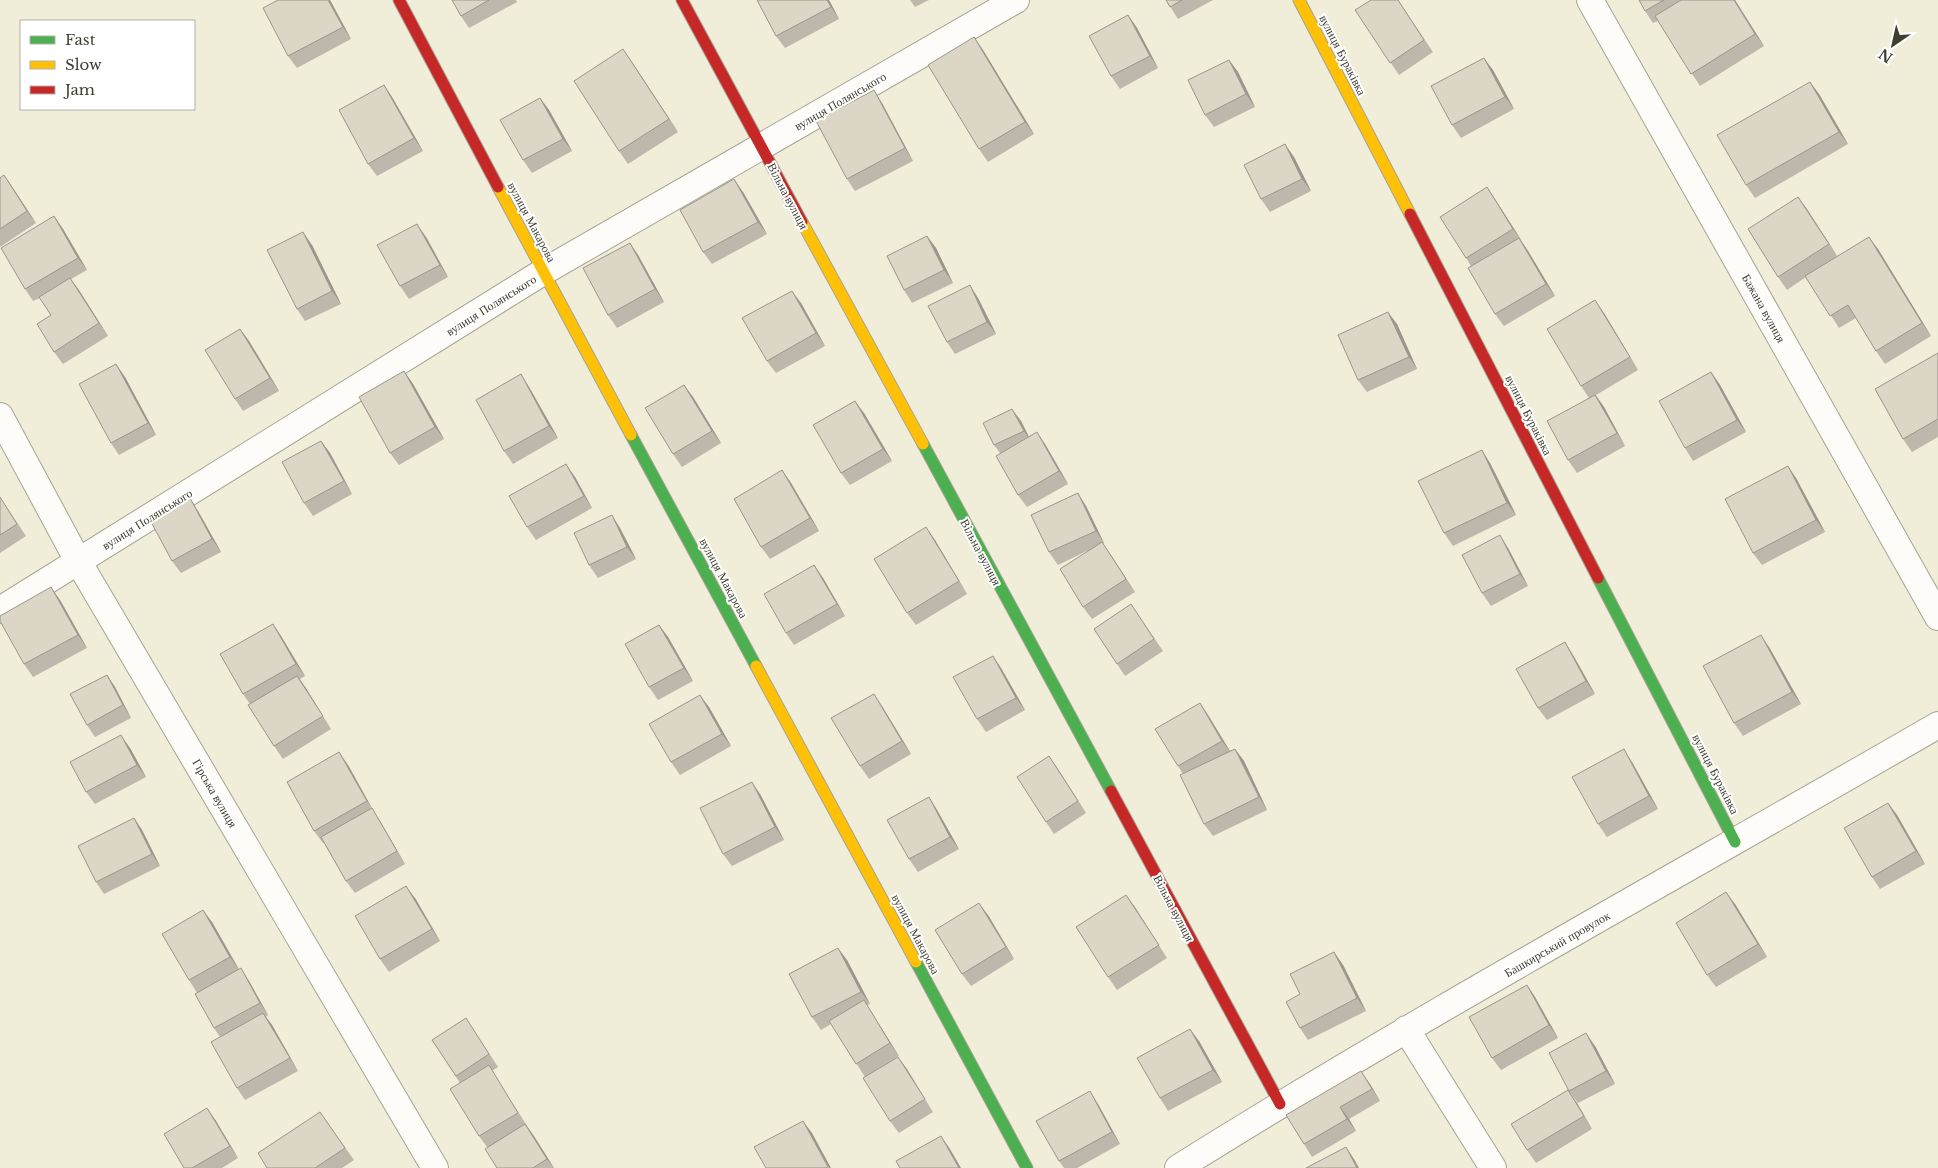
<svg xmlns="http://www.w3.org/2000/svg" width="1938" height="1168" font-family="'Libre Baskerville',serif">
  <rect width="100%" height="100%" fill="#f0edd9"/>
  <g fill="none" stroke-linecap="round" stroke-linejoin="round">
    <g stroke="#a6a394" stroke-width="28">
      <path id="street" d="M1590,0L1938,617
        M0,416L78,561L435,1168
        M0,610L543,272L1016,0
        M1406,1029L1493,1168
        M1178,1168C1427,1012 1684,872 1938,725"/>
    </g>
    <g stroke="#a6a394" stroke-width="13">
      <path id="fast" d="M631,435L756,666
        M923,444L1111,791
        M1598,578L1735,842
        M916,962L1027,1168"/>
    </g>
    <g stroke="#a6a394" stroke-width="13">
      <path id="slow" d="M1299,0L1410,214
        M498,187L631,435
        M802,222L923,444
        M756,666L916,962"/>
    </g>
    <g stroke="#a6a394" stroke-width="13">
      <path id="jam" d="M399,0L498,187
        M682,0L802,222
        M1410,214L1598,578
        M1111,791L1280,1104"/>
    </g>
    <use href="#street" stroke="#fdfcf9" stroke-width="26"/>
    <use href="#fast" stroke="#4caf50" stroke-width="11"/>
    <use href="#slow" stroke="#ffc107" stroke-width="11"/>
    <use href="#jam" stroke="#c62828" stroke-width="11"/>
  </g>
  <path fill="#bdb8ab" d="M330,0L351,39L297,68L288,56Z
    M452,0H516L517,2L469,28L461,16Z
    M757,0H829L839,19L785,48L776,36Z
    M910,0H929L915,7Z
    M1166,0H1213L1178,19Z
    M1398,0L1433,52L1399,75L1355,10Z
    M1639,0H1735L1764,46L1700,86L1658,21L1653,23L1645,11Z
    M1128,15L1137,28L1158,68L1120,89L1111,76Z
    M974,37L983,50L1034,134L988,162L979,149Z
    M1229,60L1238,72L1255,107L1214,127L1205,115Z
    M632,62L678,132L628,164L619,151Z
    M1493,70L1514,109L1461,138L1452,125Z
    M1810,82L1819,94L1848,144L1755,198L1746,185Z
    M384,85L392,97L423,151L377,176L368,164Z
    M540,98L549,110L572,151L532,173L523,160Z
    M882,103L913,161L855,191L847,179Z
    M1294,157L1311,191L1270,212L1261,199Z
    M4,175L36,223L0,247V178Z
    M1487,187L1528,251L1555,296L1504,326L1495,314L1471,266L1466,258Z
    M743,192L767,234L712,264L703,252Z
    M1798,197L1837,256L1878,249L1931,336L1885,364L1876,351L1856,318L1839,328L1806,277L1787,290L1778,277Z
    M54,216L63,229L87,270L71,279L108,336L63,364L54,352L51,315L40,298L33,301L25,289Z
    M927,236L936,248L953,283L912,303L904,290Z
    M426,237L448,277L409,299L400,286Z
    M630,243L638,255L664,302L617,328L608,315Z
    M312,245L341,304L305,321L297,309Z
    M978,298L996,334L955,354L947,342Z
    M801,303L825,346L776,373L767,361Z
    M1604,313L1638,370L1596,395L1604,407L1625,446L1577,473L1568,460L1589,398L1581,386Z
    M1397,324L1417,369L1367,392L1358,380Z
    M240,329L249,341L279,391L243,411L235,399Z
    M1938,353V437L1912,452L1903,439Z
    M404,371L413,384L444,439L399,465L390,453Z
    M1711,372L1720,385L1746,432L1693,461L1685,448Z
    M521,374L529,387L558,438L513,464L504,451Z
    M125,377L156,435L119,455L111,443Z
    M684,385L693,397L721,443L682,467L673,454Z
    M864,413L892,461L850,485L841,473Z
    M1021,421L1029,437L1045,444L1068,484L1027,507L1018,495L1000,453L994,445Z
    M321,441L330,453L352,494L313,516L304,503Z
    M1490,463L1516,515L1453,546L1444,533Z
    M782,470L791,483L819,531L770,559L761,547Z
    M575,477L592,508L536,540L527,527Z
    M1796,478L1825,532L1762,565L1753,553Z
    M0,497L26,536L0,553Z
    M1086,506L1104,543L1103,544L1135,592L1092,619L1083,607L1091,549L1058,565L1049,552Z
    M198,511L221,552L181,573L172,561Z
    M620,528L636,559L598,578L589,565Z
    M935,540L967,594L916,625L907,613Z
    M1508,548L1528,586L1491,606L1482,593Z
    M814,565L823,578L845,616L794,645L786,633Z
    M60,600L87,648L33,677L24,664Z
    M1131,604L1163,651L1125,676L1094,629Z
    M273,624L281,636L305,676L300,679L331,729L283,759L274,746L250,704L243,694Z
    M659,625L668,637L693,681L658,700L649,687Z
    M1769,647L1801,704L1743,736L1734,723Z
    M1573,655L1595,694L1547,720L1538,708Z
    M993,656L1001,668L1025,710L986,732L977,719Z
    M107,675L115,687L131,718L95,737L87,725Z
    M1200,703L1208,715L1230,751L1235,749L1244,761L1267,810L1213,836L1204,824L1183,774L1178,766Z
    M882,706L911,754L869,779L860,766Z
    M709,707L731,746L680,775L671,762Z
    M130,748L146,777L95,804L86,792Z
    M1049,756L1086,813L1054,834L1046,822Z
    M1632,762L1658,809L1607,837L1598,824Z
    M348,765L374,812L380,821L405,864L355,893L346,881L324,843H323L314,831Z
    M760,794L784,840L732,866L723,854Z
    M929,797L937,810L959,849L918,872L909,859Z
    M1888,803L1897,815L1925,864L1880,889L1872,877Z
    M134,818L142,830L160,866L104,894L96,882Z
    M1126,895L1167,958L1117,990L1108,977Z
    M415,898L440,941L389,972L380,959Z
    M1735,904L1767,957L1716,987L1707,975Z
    M988,915L1014,959L971,986L962,974Z
    M212,922L239,969L249,981L268,1015L266,1017L272,1025L298,1071L245,1100L237,1088L220,1037L214,1028L197,993L189,980Z
    M1334,952L1343,965L1366,1011L1308,1040L1300,1028V994Z
    M847,960L870,1004L867,1005L899,1056L865,1077L831,1024L821,1030L812,1017Z
    M1527,985L1535,997L1558,1038L1501,1070L1492,1058Z
    M466,1018L498,1067L492,1071L554,1168H497L487,1147L479,1136L460,1083L432,1040Z
    M1199,1041L1222,1082L1168,1111L1160,1098Z
    M1595,1046L1615,1084L1578,1103L1569,1091Z
    M898,1057L933,1112L899,1133L890,1121Z
    M1370,1084L1380,1101L1349,1119L1356,1131L1312,1157L1304,1144L1286,1115Z
    M1577,1103L1592,1129L1536,1163L1527,1150Z
    M1098,1104L1120,1144L1077,1168H1064L1059,1161Z
    M207,1108L216,1121L238,1158L222,1168H184Z
    M320,1112L354,1160L342,1168H267Z"/>
  <path fill="#9a968b" d="M328,0H330L351,39L343,27Z
    M827,0H829L839,19L831,7Z
    M1734,0H1735L1764,46L1755,34Z
    M1128,15L1137,28L1158,68L1150,56Z
    M974,37L983,50L1034,134L1025,122Z
    M623,49L632,62L678,132L669,119Z
    M1484,58L1493,70L1514,109L1505,97Z
    M1229,60L1238,72L1255,107L1246,94Z
    M1810,82L1819,94L1848,144L1839,132Z
    M384,85L392,97L423,151L414,138Z
    M874,90L882,103L913,161L905,148Z
    M540,98L549,110L572,151L563,139Z
    M1285,144L1294,157L1311,191L1302,179Z
    M4,175L13,188L36,223L27,211Z
    M734,179L743,192L767,234L758,222Z
    M1487,187L1495,199L1522,241L1513,229Z
    M1798,197L1807,209L1838,257L1829,244Z
    M54,216L63,229L87,270L78,258Z
    M417,224L426,237L448,277L440,265Z
    M303,232L312,245L341,304L332,291Z
    M927,236L936,248L953,283L944,270Z
    M1869,237L1878,249L1931,336L1922,323Z
    M1519,238L1528,251L1555,296L1546,284Z
    M630,243L638,255L664,302L655,289Z
    M70,278L79,290L108,336L99,323Z
    M970,285L978,298L996,334L987,322Z
    M792,291L801,303L825,346L816,333Z
    M1595,300L1604,313L1638,370L1630,357Z
    M1388,312L1397,324L1417,369L1409,357Z
    M240,329L249,341L279,391L270,378Z
    M116,364L125,377L156,435L148,423Z
    M404,371L413,384L444,439L435,427Z
    M1711,372L1720,385L1746,432L1737,420Z
    M521,374L529,387L558,438L549,426Z
    M684,385L693,397L721,443L712,431Z
    M1595,395L1604,407L1625,446L1617,433Z
    M855,401L864,413L892,461L883,449Z
    M1012,409L1021,421L1032,443L1024,431Z
    M1037,432L1045,444L1068,484L1059,471Z
    M321,441L330,453L352,494L344,481Z
    M1482,450L1490,463L1516,515L1507,503Z
    M566,464L575,477L592,508L584,496Z
    M1788,466L1796,478L1825,532L1816,520Z
    M782,470L791,483L819,531L810,518Z
    M1078,493L1086,506L1104,543L1096,531Z
    M190,498L198,511L221,552L212,539Z
    M612,515L620,528L636,559L627,547Z
    M926,527L935,540L967,594L959,581Z
    M1500,535L1508,548L1528,586L1520,574Z
    M1102,542L1111,555L1135,592L1126,579Z
    M814,565L823,578L845,616L837,604Z
    M51,587L60,600L87,648L78,635Z
    M273,624L281,636L305,676L296,664Z
    M659,625L668,637L693,681L684,668Z
    M1761,635L1769,647L1801,704L1792,692Z
    M1565,642L1573,655L1595,694L1586,681Z
    M993,656L1001,668L1025,710L1016,698Z
    M107,675L115,687L131,718L123,705Z
    M297,676L306,688L331,729L323,716Z
    M874,694L882,706L911,754L902,741Z
    M700,695L709,707L731,746L722,734Z
    M1200,703L1208,715L1231,753L1222,741Z
    M121,735L130,748L146,777L137,765Z
    M1235,749L1244,761L1267,810L1259,797Z
    M1624,749L1632,762L1658,809L1649,796Z
    M339,752L348,765L374,812L380,821L405,864L397,851L373,810L367,801Z
    M1049,756L1058,769L1086,813L1078,801Z
    M752,782L760,794L784,840L775,827Z
    M929,797L937,810L959,849L950,837Z
    M1888,803L1897,815L1925,864L1916,851Z
    M134,818L142,830L160,866L152,854Z
    M406,886L415,898L440,941L432,929Z
    M1726,892L1735,904L1767,957L1758,944Z
    M1126,895L1135,907L1167,958L1159,945Z
    M979,903L988,915L1014,959L1006,947Z
    M203,910L212,922L239,970L230,957Z
    M838,948L847,960L870,1004L861,992Z
    M1334,952L1343,965L1366,1011L1357,998Z
    M241,968L249,981L268,1015L260,1003Z
    M1527,985L1535,997L1558,1038L1549,1025Z
    M864,1000L872,1013L899,1056L890,1043Z
    M263,1013L272,1025L298,1071L290,1058Z
    M1190,1029L1199,1041L1222,1082L1213,1070Z
    M1586,1033L1595,1046L1615,1084L1606,1071Z
    M898,1057L907,1069L933,1112L925,1099Z
    M1361,1071L1370,1084L1380,1101L1372,1089Z
    M1568,1090L1577,1103L1592,1129Z
    M1090,1091L1098,1104L1120,1144L1112,1132Z
    M1340,1107L1349,1119L1356,1131L1347,1119Z
    M207,1108L216,1121L238,1158L230,1146Z
    M803,1121L812,1133L831,1168H829Z
    M525,1124L534,1136L554,1168L547,1159Z
    M941,1136L950,1149L961,1168H959Z
    M1346,1147L1354,1159L1359,1168H1357Z"/>
  <path fill="#dcd6c7" stroke="#9a968b" d="M278,0H328L343,27L288,56L263,8Z
    M452,0H489L461,16Z
    M757,0H827L831,7L776,36Z
    M1166,0H1182L1170,7Z
    M1371,0H1398L1424,40L1390,63L1355,10Z
    M1639,0H1664L1645,11Z
    M1681,0H1734L1755,34L1691,74L1655,16Z
    M1128,15L1150,56L1111,76L1089,36Z
    M974,37L1025,122L979,149L928,65Z
    M623,49L669,119L619,151L574,81Z
    M1484,58L1505,97L1452,125L1431,86Z
    M1229,60L1246,94L1205,115L1188,80Z
    M1810,82L1839,132L1746,185L1717,135Z
    M384,85L414,138L368,164L339,110Z
    M874,90L905,148L847,179L816,121Z
    M540,98L563,139L523,160L500,120Z
    M1285,144L1302,179L1261,199L1244,165Z
    M4,175L27,211L0,229V178Z
    M734,179L758,222L703,252L680,210Z
    M1487,187L1513,229L1466,258L1440,217Z
    M1798,197L1829,244L1778,277L1748,229Z
    M54,216L78,258L25,289L1,248Z
    M417,224L440,265L400,286L377,245Z
    M303,232L332,291L297,309L267,250Z
    M927,236L944,270L904,290L887,256Z
    M1869,237L1922,323L1876,351L1848,305L1830,316L1805,276Z
    M1519,238L1546,284L1495,314L1468,268Z
    M630,243L655,289L608,315L583,268Z
    M70,278L99,323L54,352L37,324L51,315L39,297Z
    M970,285L987,322L947,342L928,306Z
    M792,291L816,333L767,361L742,318Z
    M1595,300L1630,357L1581,386L1547,329Z
    M1388,312L1409,357L1358,380L1338,335Z
    M240,329L270,378L235,399L205,350Z
    M1938,353V419L1903,439L1875,389Z
    M116,364L148,423L111,443L79,384Z
    M404,371L435,427L390,453L359,397Z
    M1711,372L1737,420L1685,448L1659,401Z
    M521,374L549,426L504,451L476,400Z
    M684,385L712,431L673,454L645,408Z
    M1595,395L1617,433L1568,460L1547,421Z
    M855,401L883,449L841,473L813,425Z
    M1012,409L1024,431L994,445L983,423Z
    M1037,432L1059,471L1018,495L996,456Z
    M321,441L344,481L304,503L282,462Z
    M1482,450L1507,503L1444,533L1418,481Z
    M566,464L584,496L527,527L509,496Z
    M1788,466L1816,520L1753,553L1725,499Z
    M782,470L810,518L761,547L734,499Z
    M1078,493L1096,531L1049,552L1031,515Z
    M0,497L17,524L0,535Z
    M190,498L212,539L172,561L150,520Z
    M612,515L627,547L589,565L574,533Z
    M926,527L959,581L907,613L874,559Z
    M1500,535L1520,574L1482,593L1462,555Z
    M1102,542L1126,579L1083,607L1060,569Z
    M814,565L837,604L786,633L764,594Z
    M51,587L78,635L24,664L0,621V616Z
    M1131,604L1154,639L1117,664L1094,629Z
    M273,624L296,664L243,694L220,654Z
    M659,625L684,668L649,687L625,644Z
    M1761,635L1792,692L1734,723L1703,666Z
    M1565,642L1586,681L1538,708L1516,669Z
    M993,656L1016,698L977,719L953,677Z
    M107,675L123,705L87,725L70,694Z
    M297,676L323,716L274,746L248,705Z
    M874,694L902,741L860,766L831,718Z
    M700,695L722,734L671,762L649,724Z
    M1200,703L1222,741L1178,766L1155,729Z
    M121,735L137,765L86,792L70,762Z
    M1235,749L1259,797L1204,824L1180,775Z
    M1624,749L1649,796L1598,824L1572,777Z
    M339,752L367,801L314,831L287,782Z
    M1049,756L1078,801L1046,822L1017,777Z
    M752,782L775,827L723,854L700,808Z
    M929,797L950,837L909,859L887,820Z
    M1888,803L1916,851L1872,877L1844,828Z
    M372,808L397,851L346,881L321,837Z
    M134,818L152,854L96,882L78,846Z
    M406,886L432,929L380,959L355,916Z
    M1726,892L1758,944L1707,975L1676,923Z
    M1126,895L1159,945L1108,977L1076,927Z
    M979,903L1006,947L962,974L935,930Z
    M203,910L230,957L189,980L162,934Z
    M838,948L861,992L812,1017L789,974Z
    M1334,952L1357,998L1300,1028L1286,1002L1300,994L1290,974Z
    M241,968L260,1003L214,1028L195,994Z
    M1527,985L1549,1025L1492,1058L1469,1017Z
    M864,1000L890,1043L856,1064L829,1021Z
    M263,1013L290,1058L237,1088L211,1042Z
    M466,1018L489,1054L456,1076L432,1040Z
    M1190,1029L1213,1070L1160,1098L1137,1058Z
    M1586,1033L1606,1071L1569,1091L1549,1053Z
    M898,1057L925,1099L890,1121L863,1078Z
    M489,1065L518,1113L479,1136L450,1089Z
    M1361,1071L1372,1089L1340,1107L1347,1119L1304,1144L1286,1115Z
    M1568,1090L1584,1116L1527,1150L1511,1124Z
    M1090,1091L1112,1132L1059,1161L1036,1121Z
    M207,1108L230,1146L192,1168H184L164,1134Z
    M320,1112L345,1148L315,1168H267L258,1153Z
    M803,1121L828,1167L825,1168H766L754,1147Z
    M525,1124L547,1159L533,1168H497L485,1149Z
    M941,1136L959,1168H900L896,1161Z
    M1346,1147L1357,1168H1306Z"/>
  <g text-anchor="middle" dominant-baseline="central" stroke-width="4" stroke-linejoin="round" paint-order="stroke">
    <g font-size="12" fill="#403e2f" stroke="#fff">
      <text transform="translate(1343 55) rotate(63)">вулиця Бураківка</text>
      <text transform="translate(840 101) rotate(-30)">вулиця Полянського</text>
      <text transform="translate(788 196) rotate(62)">Вільна вулиця</text>
      <text transform="translate(532 222) rotate(62)">вулиця Макарова</text>
      <text transform="translate(491 305) rotate(-32)">вулиця Полянського</text>
      <text transform="translate(1764 308) rotate(61)">Бажана вулиця</text>
      <text transform="translate(1529 415) rotate(63)">вулиця Бураківка</text>
      <text transform="translate(147 519) rotate(-32)">вулиця Полянського</text>
      <text transform="translate(981 552) rotate(62)">Вільна вулиця</text>
      <text transform="translate(724 578) rotate(62)">вулиця Макарова</text>
      <text transform="translate(1716 774) rotate(63)">вулиця Бураківка</text>
      <text transform="translate(215 793) rotate(60)">Гірська вулиця</text>
      <text transform="translate(1174 908) rotate(62)">Вільна вулиця</text>
      <text transform="translate(916 934) rotate(62)">вулиця Макарова</text>
      <text transform="translate(1557 944) rotate(-30)">Башкирський провулок</text>
    </g>
  </g>
  <rect x="20" y="20" width="175" height="90" fill="#ffffff" stroke="#b3b2ac"/>
  <rect x="30" y="36" width="25" height="8" fill="#4caf50" stroke="#b3b2ac"/>
  <text x="65" y="45" font-size="15" fill="#403e2f">Fast</text>
  <rect x="30" y="61" width="25" height="8" fill="#ffc107" stroke="#b3b2ac"/>
  <text x="65" y="70" font-size="15" fill="#403e2f">Slow</text>
  <rect x="30" y="86" width="25" height="8" fill="#c62828" stroke="#b3b2ac"/>
  <text x="65" y="95" font-size="15" fill="#403e2f">Jam</text>
  <g transform="translate(1893 45) rotate(214)" stroke="#ffffff" stroke-width="4" paint-order="stroke">
  <path d="M0-4L9 19L0 12L-9 19Z" fill="#403e2f"/>
  <text y="-8" font-size="14" font-weight="bold" text-anchor="middle" fill="#403e2f">N</text>
  </g>
</svg>
